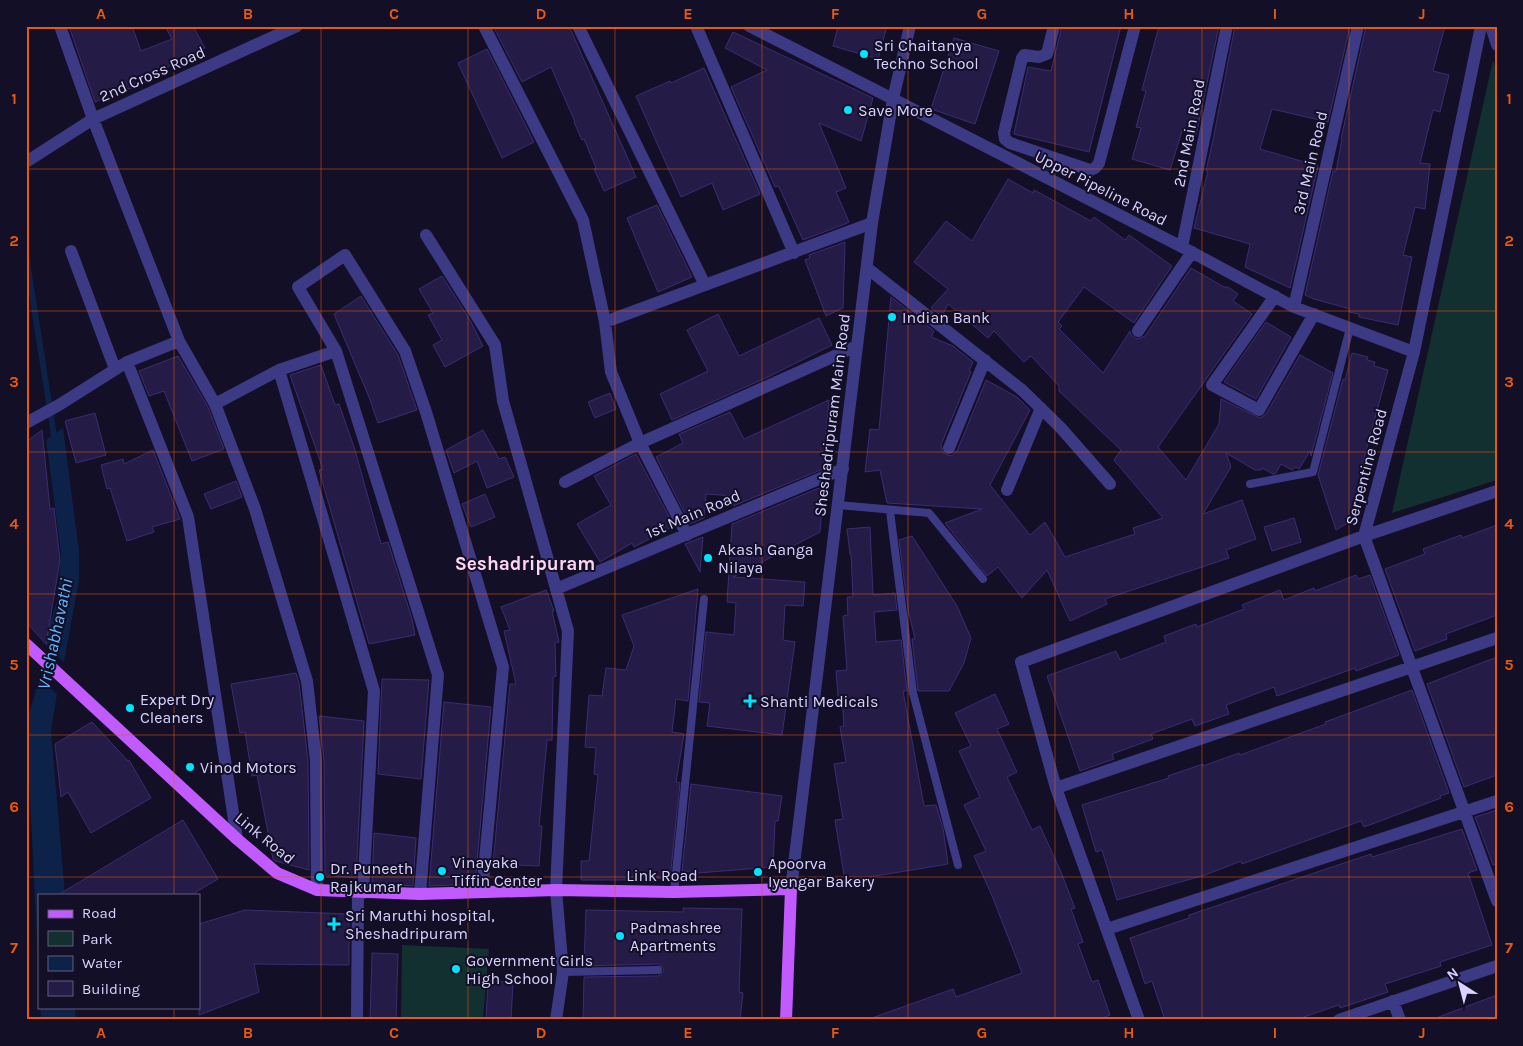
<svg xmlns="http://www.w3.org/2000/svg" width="1523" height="1046" font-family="Karla,sans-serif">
  <rect width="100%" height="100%" fill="#130f26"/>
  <path fill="#12302f" d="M1493,60L1497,72V480L1392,513Z
    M402,945L489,949L483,1020H401Z"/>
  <path fill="#0c2248" d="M63,428L79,551V580L64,662L44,643L58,597L61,552L46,440Z
    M40,678L57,694L51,731L65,895H39V976L26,722Z
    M40,1007H75L76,1020H41Z"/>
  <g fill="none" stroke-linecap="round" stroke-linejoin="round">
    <path stroke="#0c2248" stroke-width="6" d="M26,255L55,442
      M44,691L54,644"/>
  </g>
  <path fill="#241b47" stroke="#3b2d73" d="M69,26H132L141,51L172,39L165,26H193L205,48L157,72L159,77L95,102Z
    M493,26H569L636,177L604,191L594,169L596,168L584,139L582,140L574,122H575L551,67L522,82Z
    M838,26H887L878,59L833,46Z
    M1062,26H1121L1089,152L1014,134L1028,67L1051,71Z
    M1159,26H1219L1196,135L1182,131L1170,170L1132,159L1141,128L1136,127L1146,91L1142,90Z
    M1235,26H1350L1328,122L1272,109L1260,149L1318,166L1290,288L1245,267L1250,244L1194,228L1208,171H1206L1213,140Z
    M1366,26H1445L1433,71L1449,75L1440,112L1433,110L1420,163L1430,164L1425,209L1415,207L1403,255L1412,257L1398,325L1359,317V314L1349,312L1350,309L1314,299L1305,295L1333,171H1336L1342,139H1341Z
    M733,32L873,98L861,141L819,123L846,188L836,192L849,222L845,224L803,240L780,189L778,186L775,187L731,87L767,70L725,48Z
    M954,38L999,51L975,124L931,109Z
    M487,49L534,142L502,158L458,63Z
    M704,68L760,194L723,210L712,183L681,197L636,96L670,81L671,83Z
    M1008,179L1033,193L1034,190L1091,221L1094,217L1125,240L1129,235L1172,266L1134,323L1084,287L1058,322L1062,326L1059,329L1103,373L1130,331L1131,335L1137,339L1145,336L1191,268L1224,287H1228L1238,294L1233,301L1252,314L1158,447L1186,480L1219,424L1221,399L1260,418L1266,414L1300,355L1333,373L1311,456L1310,451L1299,469L1296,467L1292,470L1281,464L1276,473L1273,474L1262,468L1261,470H1255L1226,453L1231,467L1203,514L1242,500L1256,539L1226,550L1229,558L1105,599L1107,604L1070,621L1047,570L1022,598L998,567L987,576L945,523L982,509L887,503L880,470L865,472L870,429L879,430L891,297L934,331L931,337L953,346L973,362L969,371L971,372L941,445L943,453L951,456L957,451L986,380L1017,397L1030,410L990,485L1030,535L1045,522L1065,557L1135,534L1133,528L1163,518L1114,460L1121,450L1059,391V386L1031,356L1024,362L994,331L988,338L948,304L942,316L931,308L948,289L914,262L946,221L972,241Z
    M657,205L692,277L658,292L627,218Z
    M845,242L843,308L826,316L805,260L810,258L809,255Z
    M442,276L470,320L483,346L445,367L433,345L442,340L428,315L433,313L419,289Z
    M361,296L398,355L417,410L378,423L369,397L334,314Z
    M718,314L739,356L819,318L832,345L768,377L672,420L660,394L708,371L687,330Z
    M1266,322L1291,337L1256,399L1224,382Z
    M1352,353L1368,357L1367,360L1375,362L1374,366L1388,370L1363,462L1365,491L1357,492V503L1353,513L1354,517L1346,524L1336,530L1318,475L1343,379L1345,380Z
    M178,356L208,407L224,449L192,461L164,391L149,396L139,371Z
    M321,365L335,405L339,404L355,450L381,544L388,542L412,619L415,635L369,644L319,470L323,469L290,375Z
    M610,393L616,409L595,418L588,402Z
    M829,400L823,469L733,506L734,496L706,494L704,518L690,524L656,457L683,443L679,434L730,412L744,439Z
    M95,413L106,455L76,463L65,421Z
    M42,430L50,509L54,508L60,560L46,644L26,622V442Z
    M483,430L499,459L505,457L514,477L487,488L477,461L454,473L446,450Z
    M153,450L180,519L152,527L154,532L127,541L110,488L107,489L101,465L123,459L124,464Z
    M636,454L674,526L634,547L632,543L600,562L577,524L611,505L594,476Z
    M236,481L242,497L211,509L204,494Z
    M819,488L823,495L820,532L733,577L805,582L803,606L785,605L783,640L795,642L782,735L707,726L710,703L699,702L706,632L734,635L736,603L727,602L732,524Z
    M485,494L495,517L471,527L462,504Z
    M1294,518L1301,542L1272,551L1264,527Z
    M1497,525V615L1446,634L1447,639L1415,651L1385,569L1425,554L1423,549L1461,535L1462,538Z
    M870,527L873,595L895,593L897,610L874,612L876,642L901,640L907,691H903L924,806L936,805L943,828L948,864L845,881L835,820L843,819L834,764L846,762L840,727L844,726L842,696H838L836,671L847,670L843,616L848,615L847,597H853L851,554H850L847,529Z
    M912,536L957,606L971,638L964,663L949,691H918L912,639H915L908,609L899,540Z
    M703,537L700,572L685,544Z
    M1356,575L1358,579L1370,575L1399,655L1356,671L1355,668L1277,696L1274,687L1226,705L1229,714L1195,726L1192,719L1151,734L1153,739L1112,754L1114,759L1080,771L1047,676L1116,651L1120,660L1166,642L1164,636L1196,624L1197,627L1244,609L1242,605L1280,590L1284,600L1314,588L1315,591Z
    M698,589L688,701L676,699L672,732L684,734L676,782L680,783L670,879L640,877V880H581V861H589L598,775L594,774L596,748L585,747L589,695L602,696L606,668L626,670L634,646L622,615Z
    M546,590L554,611H552L559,642L555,643L556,676L553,677L552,740H547L539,826H542L539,866L493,864L510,684H516L504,631L510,630L501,607Z
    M1497,657V775L1464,787L1427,684Z
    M296,673L299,683L308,761L309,870L275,861L273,859L257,775L252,776L245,732L240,733L231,684Z
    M382,679L429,680L421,779L378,774Z
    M1412,690L1449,793L1440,796L1441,798L1364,827L1361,821L1242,864L1241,861L1205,875L1117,900L1102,850L1096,852L1082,805L1169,778L1168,776L1203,764V766L1239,753L1240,755L1326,724L1325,722Z
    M995,694L1009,724L997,729L1017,772L1007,777L1032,830L1040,826L1061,872L1075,908L1071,909L1083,942L1078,944L1092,982L1098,980L1110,1015L1097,1020H873L872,1018L953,989L956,997L1022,973L993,898L974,856L986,851L964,805L980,797L959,751L971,746L955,713Z
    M444,702L491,707L475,884L429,886Z
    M319,716L364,721L356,878L325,875L324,761Z
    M92,722L128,761L129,760L151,798L91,833L68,792L61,797L55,744Z
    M691,784L782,796L778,821H775L773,867L698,873L682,871Z
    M1497,810V864L1493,865L1475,817Z
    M183,820L218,879L191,895H58Z
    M1462,829L1477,870L1468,873L1492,945L1440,962L1441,966L1385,984L1388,992L1340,1008L1339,1005L1295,1020H1165L1152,981L1145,984L1130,938L1189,918V915L1371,854L1372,857Z
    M374,833L416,838L413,886L372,882Z
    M683,908L742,909L739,992L743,993L740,1020H583L584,977L658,976L661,974L664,970L662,967L658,964L584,966L586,910L683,912Z
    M245,910L349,914V965L254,964L259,992L199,1015V924Z
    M372,953L398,954L396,1020H370Z
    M488,981L513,982L511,1020H486Z
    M1497,995V1020H1436V1018Z"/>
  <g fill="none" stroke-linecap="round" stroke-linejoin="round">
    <path stroke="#3d3a85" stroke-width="8" d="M1250,484L1313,472L1350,328
      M838,505L929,513L983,579
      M890,511L913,693L958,865
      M674,892L704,599
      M563,972L658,970"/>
    <path stroke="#3d3a85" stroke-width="12" d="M484,26L583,220L605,322L611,372L640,443L687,535
      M578,26L705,285
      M696,26L794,253
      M1054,26L1047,54L1039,57L1024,55L1022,58L1004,133L1005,139L1010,143L1090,170L1095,168L1099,163L1135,26
      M1481,26L1414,352L1364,536L1497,901
      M1491,26L1497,45
      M893,99L1182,247L1294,307L1414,352
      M26,162L93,119L297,26
      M426,235L495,345L503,401L568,631L556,890
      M1182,247L1227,26
      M71,251L115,369
      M867,268L1022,390L1060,427L1110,484
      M1275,296L1212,385L1259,410L1314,314
      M1294,307L1358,26
      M605,322L872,223
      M1138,331L1192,252
      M179,341L215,404L255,509L307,681L316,761L317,890
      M127,362L188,517L237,839
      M279,370L374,691L363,893
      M215,404L279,370L336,351
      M26,423L59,405L127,362L179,341L93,119L60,26
      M949,448L985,360
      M565,482L640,443L857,346
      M1007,490L1041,408
      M556,589L843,469
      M1056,788L1497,638
      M420,894L438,675L336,351L298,287L345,255L405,351L426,412L503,667L482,892
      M1107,929L1497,801
      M1393,1001L1400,1020
      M1139,1020L1056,788L1021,662L1364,536L1497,491
      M1339,1020L1497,966"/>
    <path stroke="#3d3a85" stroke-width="12" d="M749,26L893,99
      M791,889L872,223L893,99L910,26
      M556,890L563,972L556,1020
      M357,1020L358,893"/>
    <path stroke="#c25bff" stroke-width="12" d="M26,644L237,839L277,873L317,890L420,894L556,890L674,892L791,889L786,1020"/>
  </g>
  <path fill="none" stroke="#e8590c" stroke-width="1" stroke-opacity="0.55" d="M174,26V895M321,26V1020M468,26V1020M615,26V1020M762,26V1020M908,26V1020M1055,26V1020M1202,26V1020M1349,26V1020M26,169H1497M26,311H1497M26,452H1497M26,594H1497M26,735H1497M26,877H1497M174,1007V1020"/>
  <g fill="#00e5ff" stroke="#130f26" stroke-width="2">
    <circle cx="864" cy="54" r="5"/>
    <circle cx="848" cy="110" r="5"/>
    <circle cx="892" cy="317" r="5"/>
    <circle cx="708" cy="558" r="5"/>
    <path d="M747.5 693.5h5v5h5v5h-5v5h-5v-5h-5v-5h5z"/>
    <circle cx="130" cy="708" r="5"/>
    <circle cx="190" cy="767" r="5"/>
    <circle cx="442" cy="871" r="5"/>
    <circle cx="758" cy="872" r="5"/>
    <circle cx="320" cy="877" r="5"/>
    <path d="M331.5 916.5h5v5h5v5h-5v5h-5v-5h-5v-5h5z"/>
    <circle cx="620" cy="936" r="5"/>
    <circle cx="456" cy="969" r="5"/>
  </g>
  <g text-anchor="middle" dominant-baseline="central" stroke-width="4" stroke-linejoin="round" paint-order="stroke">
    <g font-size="16" fill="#d9d4ff" stroke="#130f26" text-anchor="start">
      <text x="874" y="45">Sri Chaitanya<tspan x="874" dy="18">Techno School</tspan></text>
      <text x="858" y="110">Save More</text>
      <text x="902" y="317">Indian Bank</text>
      <text x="718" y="549">Akash Ganga<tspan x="718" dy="18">Nilaya</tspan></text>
      <text x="140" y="699">Expert Dry<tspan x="140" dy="18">Cleaners</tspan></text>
      <text x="760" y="701">Shanti Medicals</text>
      <text x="200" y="767">Vinod Motors</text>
      <text x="452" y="862">Vinayaka<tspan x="452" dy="18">Tiffin Center</tspan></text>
      <text x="768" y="863">Apoorva<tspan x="768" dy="18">Iyengar Bakery</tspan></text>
      <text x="330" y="868">Dr. Puneeth<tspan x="330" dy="18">Rajkumar</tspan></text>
      <text x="345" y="915">Sri Maruthi hospital,<tspan x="345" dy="18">Sheshadripuram</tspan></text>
      <text x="630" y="927">Padmashree<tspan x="630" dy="18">Apartments</tspan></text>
      <text x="466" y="960">Government Girls<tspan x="466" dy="18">High School</tspan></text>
    </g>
    <g font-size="16" fill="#d9d4ff" stroke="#130f26">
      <text transform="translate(152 74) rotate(-24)">2nd Cross Road</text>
      <text transform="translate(1189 133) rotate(-79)">2nd Main Road</text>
      <text transform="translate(1310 163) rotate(-77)">3rd Main Road</text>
      <text transform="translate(1101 188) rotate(27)">Upper Pipeline Road</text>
      <text transform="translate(832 415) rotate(-83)">Sheshadripuram Main Road</text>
      <text transform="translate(1366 467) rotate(-75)">Serpentine Road</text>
      <text transform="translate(693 514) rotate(-23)">1st Main Road</text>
      <text transform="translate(265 838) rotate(39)">Link Road</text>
      <text x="662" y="875">Link Road</text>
    </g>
    <g font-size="18" font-style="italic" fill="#62b6ff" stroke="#130f26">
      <text transform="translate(55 634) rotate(-78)">Vrishabhavathi</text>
    </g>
    <g font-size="19" font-weight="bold" fill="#ffd6f0" stroke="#130f26">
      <text x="525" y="564">Seshadripuram</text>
    </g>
  </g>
  <rect width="1523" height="1046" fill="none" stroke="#130f26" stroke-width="55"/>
  <rect x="38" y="894" width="162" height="115" fill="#130f26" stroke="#625e7d"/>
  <rect x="48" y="910" width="25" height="8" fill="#c25bff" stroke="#625e7d"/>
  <text x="82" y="918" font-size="15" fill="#d9d4ff">Road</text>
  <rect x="48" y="931" width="25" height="15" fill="#12302f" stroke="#625e7d"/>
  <text x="82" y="944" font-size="15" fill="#d9d4ff">Park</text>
  <rect x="48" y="956" width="25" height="15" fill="#0c2248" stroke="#625e7d"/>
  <text x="82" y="968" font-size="15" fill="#d9d4ff">Water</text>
  <rect x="48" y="981" width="25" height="15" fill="#241b47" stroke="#625e7d"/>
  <text x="82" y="994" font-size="15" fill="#d9d4ff">Building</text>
  <g transform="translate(1460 984) rotate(324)" stroke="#130f26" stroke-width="4" paint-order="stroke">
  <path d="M0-4L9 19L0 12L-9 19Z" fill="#d9d4ff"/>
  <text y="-8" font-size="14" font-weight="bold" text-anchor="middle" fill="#d9d4ff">N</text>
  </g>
  <rect x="28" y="28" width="1468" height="990" fill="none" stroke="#e8590c" stroke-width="2"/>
  <g font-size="16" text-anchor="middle" font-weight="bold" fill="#e8590c">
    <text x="101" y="19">A</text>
    <text x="248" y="19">B</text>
    <text x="394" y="19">C</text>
    <text x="541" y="19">D</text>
    <text x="688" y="19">E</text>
    <text x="835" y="19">F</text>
    <text x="982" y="19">G</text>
    <text x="1129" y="19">H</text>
    <text x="1275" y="19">I</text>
    <text x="1422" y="19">J</text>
    <text x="14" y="104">1</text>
    <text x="1509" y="104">1</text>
    <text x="14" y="246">2</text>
    <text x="1509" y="246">2</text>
    <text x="14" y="387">3</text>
    <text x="1509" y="387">3</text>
    <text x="14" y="529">4</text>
    <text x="1509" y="529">4</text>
    <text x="14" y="670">5</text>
    <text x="1509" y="670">5</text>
    <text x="14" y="812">6</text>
    <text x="1509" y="812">6</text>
    <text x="14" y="953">7</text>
    <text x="1509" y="953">7</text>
    <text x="101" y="1038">A</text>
    <text x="248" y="1038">B</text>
    <text x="394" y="1038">C</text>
    <text x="541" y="1038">D</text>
    <text x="688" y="1038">E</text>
    <text x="835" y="1038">F</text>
    <text x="982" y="1038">G</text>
    <text x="1129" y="1038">H</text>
    <text x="1275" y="1038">I</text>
    <text x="1422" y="1038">J</text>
  </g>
</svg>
